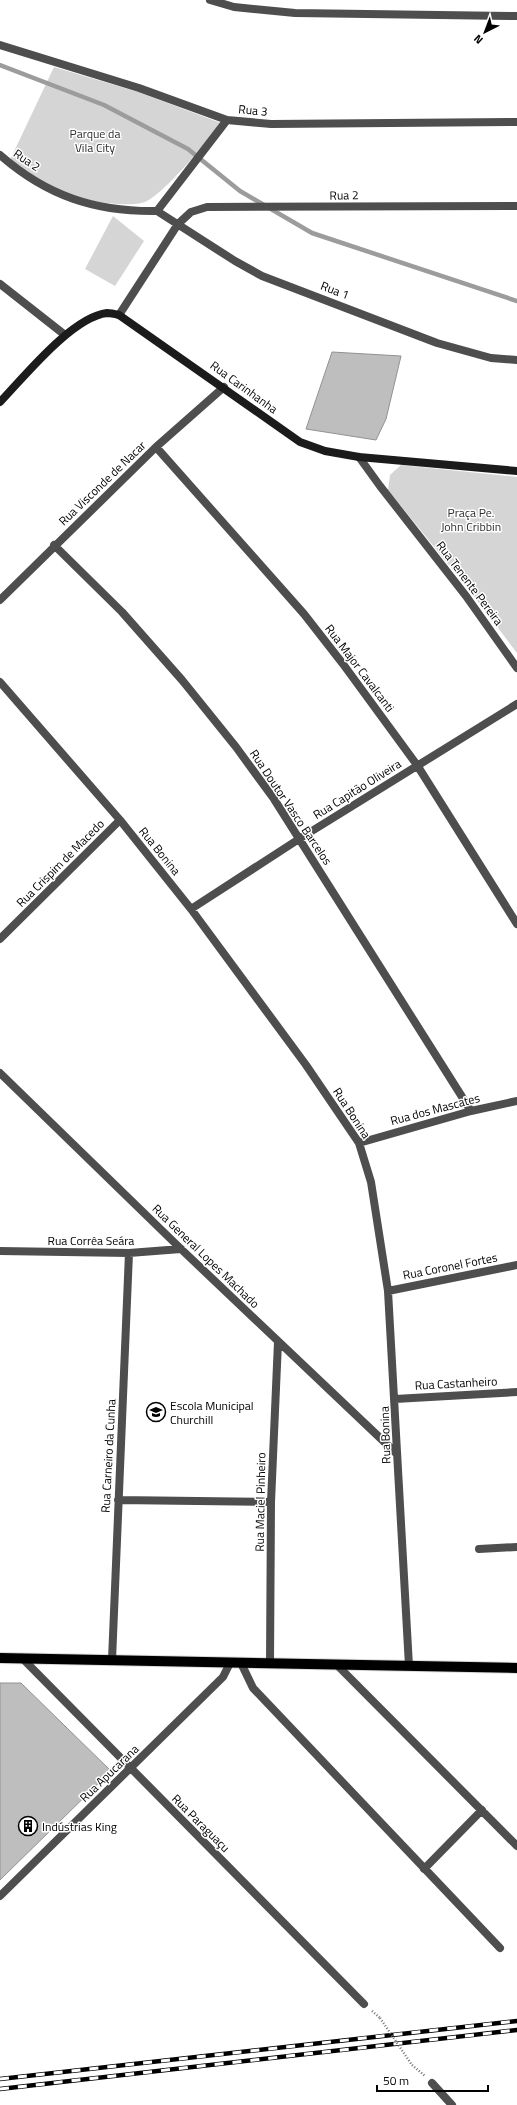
<svg xmlns="http://www.w3.org/2000/svg" width="517" height="2105" font-family="'Titillium Web',sans-serif">
  <rect width="100%" height="100%" fill="#fff"/>
  <path fill="#d5d5d5" d="M54,67L138,92L221,123C208,141 164,194 145,202C129,208 86,201 70,195C49,187 29,172 10,160Z
    M113,216L144,241L115,286L85,269Z
    M401,465L517,477V653L470,591L388,490L390,475Z"/>
  <g fill="none" stroke-linecap="round" stroke-linejoin="round">
    <path stroke="#9c9c9c" stroke-width="4.5" d="M0,65L104,105L188,149L240,191L312,233L517,301"/>
  </g>
  <path fill="#bebebe" stroke="#929292" d="M332,352L401,356L386,419L376,440L306,429Z
    M0,1683H21L111,1771L0,1880Z"/>
  <g fill="none" stroke-linecap="round" stroke-linejoin="round">
    <g stroke="#dbdbdb" stroke-width="12">
      <path id="primary" d="M0,1658L517,1668"/>
    </g>
    <path stroke="#707070" stroke-width="2.5" stroke-dasharray="1 2" stroke-linecap="butt" d="M372,2011L380,2018
      M412,2065L425,2076"/>
    <path stroke="#4e4e4e" stroke-width="8" d="M210,0L234,7L295,13L517,16
      M0,45L139,88L227,120L271,124L517,122
      M0,155C47,196 95,212 157,211
      M157,211L235,261L262,276L437,343L491,358L517,360
      M157,211L227,120
      M0,284L65,335
      M119,315L178,224L191,212L207,207L517,206
      M156,447L304,614L343,664L417,765L517,924
      M359,457L380,486L466,596L517,668
      M54,545L122,612L182,680L236,747L274,799L471,1111
      M0,600L156,447L224,387
      M0,682L120,820L191,909L306,1065L359,1143L371,1182L388,1291L409,1666
      M191,909L299,839L517,704
      M0,939L120,820
      M0,1073L181,1249L397,1454
      M359,1143L471,1111L517,1101
      M0,1251L129,1253L181,1249
      M388,1291L517,1265
      M395,1399L517,1392
      M118,1500L271,1502
      M479,1549L517,1547
      M22,1658L364,2004
      M112,1660L129,1253
      M241,1663L253,1688L500,1948
      M270,1663L271,1502L278,1342
      M337,1665L517,1846
      M424,1869L482,1810
      M0,1896L223,1677L230,1663
      M432,2083L452,2105"/>
    <path stroke="#1b1b1b" stroke-width="8" d="M0,402C24,377 72,317 107,313C110,313 115,314 119,315L300,442L325,451L359,457L517,471"/>
    <use href="#primary" stroke="#000" stroke-width="10"/>
    <g stroke="#000" stroke-width="4.5">
      <path id="rail" d="M0,2079L517,2021
        M0,2089L517,2030"/>
    </g>
    <use href="#rail" stroke="#fff" stroke-width="3" stroke-dasharray="9" stroke-linecap="butt"/>
    <path stroke="#707070" stroke-width="2.5" stroke-dasharray="1 2" stroke-linecap="butt" d="M380,2018L412,2065"/>
  </g>
  <defs>
    <g id="school-ring" transform="scale(1)"><circle r="9.5" fill="#fff" stroke="#000" stroke-width="1.5"/><path d="M0-5L7-2L0 1L-7-2ZM-4 1L0 2.5L4 1V4Q0 6-4 4Z" fill="#000"/></g>
    <g id="building-ring" transform="scale(1)"><circle r="9.5" fill="#fff" stroke="#000" stroke-width="1.5"/><path d="M-4-6H4V6H1V3H-1V6H-4ZM-2.5-4.3h1.7v1.8h-1.7ZM.8-4.3h1.7v1.8H.8ZM-2.5-1h1.7V.8h-1.7ZM.8-1h1.7V.8H.8Z" fill="#000"/></g>
  </defs>
  <g fill-rule="evenodd">
    <use href="#school-ring" x="156" y="1412"/>
    <use href="#building-ring" x="28" y="1826"/>
  </g>
  <g text-anchor="middle" dominant-baseline="central" stroke-width="3" stroke-linejoin="round" paint-order="stroke">
    <g font-size="12" fill="#000" stroke="#fff">
      <text transform="translate(253 110) rotate(5)">Rua 3</text>
      <text transform="translate(27 160) rotate(34)">Rua 2</text>
      <text transform="translate(344 195) rotate(-1)">Rua 2</text>
      <text transform="translate(335 290) rotate(21)">Rua 1</text>
      <text transform="translate(244 387) rotate(36)">Rua Carinhanha</text>
      <text transform="translate(102 483) rotate(-44)">Rua Visconde de Nacar</text>
      <text transform="translate(470 583) rotate(53)">Rua Tenente Pereira</text>
      <text transform="translate(360 668) rotate(53)">Rua Major Cavalcanti</text>
      <text transform="translate(357 789) rotate(-32)">Rua Capitão Oliveira</text>
      <text transform="translate(291 807) rotate(56)">Rua Doutor Vasco Barcelos</text>
      <text transform="translate(160 851) rotate(51)">Rua Bonina</text>
      <text transform="translate(60 863) rotate(-45)">Rua Crispim de Macedo</text>
      <text transform="translate(435 1109) rotate(-15)">Rua dos Mascates</text>
      <text transform="translate(352 1113) rotate(57)">Rua Bonina</text>
      <text x="91" y="1240">Rua Corrêa Seára</text>
      <text transform="translate(206 1256) rotate(44)">Rua General Lopes Machado</text>
      <text transform="translate(450 1266) rotate(-11)">Rua Coronel Fortes</text>
      <text transform="translate(456 1383) rotate(-3)">Rua Castanheiro</text>
      <text transform="translate(385 1435) rotate(-92)">Rua Bonina</text>
      <text transform="translate(108 1456) rotate(-87)">Rua Carneiro da Cunha</text>
      <text transform="translate(260 1502) rotate(-89)">Rua Maciel Pinheiro</text>
      <text transform="translate(109 1773) rotate(-44)">Rua Apucarana</text>
      <text transform="translate(201 1823) rotate(45)">Rua Paraguaçu</text>
    </g>
    <g font-size="12" fill="#2c2c2c" stroke="#fff">
      <text x="95" y="133">Parque da<tspan x="95" dy="14">Vila City</tspan></text>
      <text x="471" y="512">Praça Pe.<tspan x="471" dy="14">John Cribbin</tspan></text>
    </g>
    <g font-size="12" fill="#000" stroke="#fff" text-anchor="start">
      <text x="170" y="1405">Escola Municipal<tspan x="170" dy="14">Churchill</tspan></text>
      <text x="42" y="1826">Indústrias King</text>
    </g>
  </g>
  <g transform="translate(485 32) rotate(222)" stroke="#ffffff" stroke-width="3" paint-order="stroke">
  <path d="M0-3L7 15L0 10L-7 15Z" fill="#000000"/>
  <text y="-6" font-size="11" font-weight="bold" text-anchor="middle" fill="#000000">N</text>
  </g>
  <path d="M377 2085v6h111v-6" fill="none" stroke="#000000" stroke-width="2"/>
  <text x="383" y="2085" font-size="12" fill="#000000" stroke="#ffffff" stroke-width="3" paint-order="stroke">50 m</text>
</svg>
